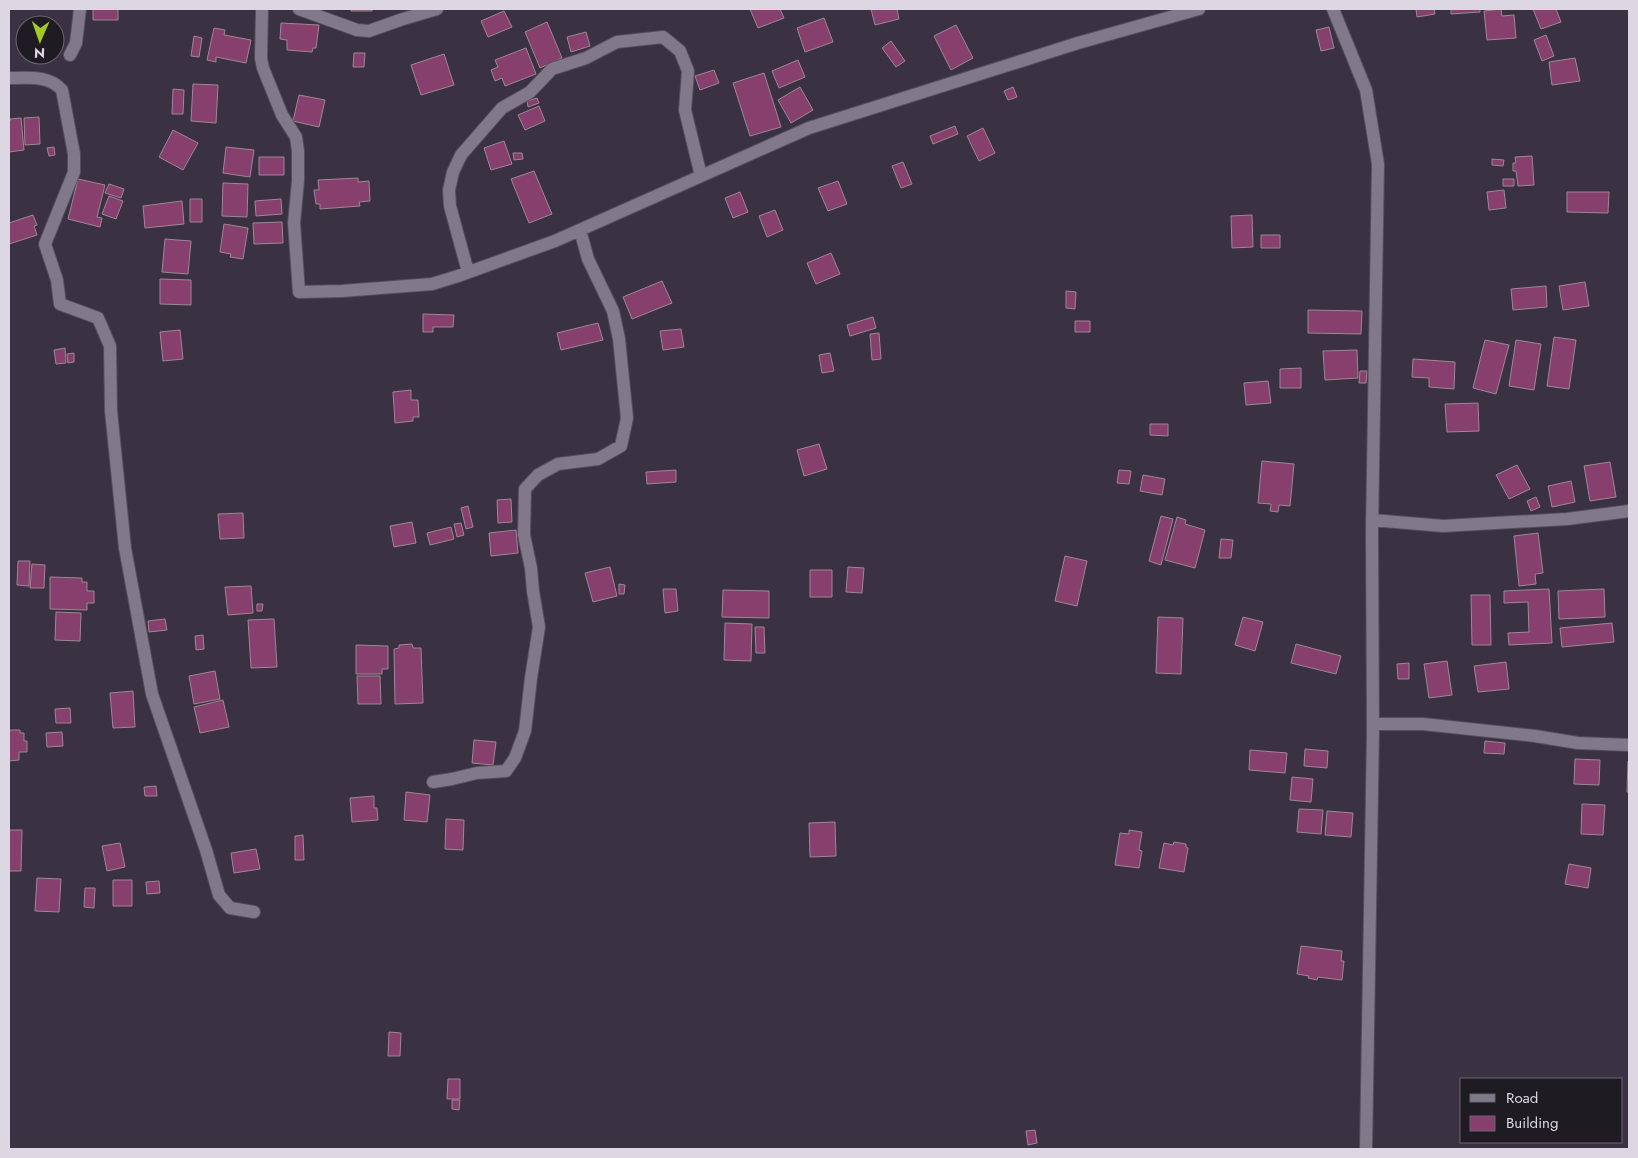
<svg xmlns="http://www.w3.org/2000/svg" width="1638" height="1158" font-family="Jost,sans-serif">
  <rect width="100%" height="100%" fill="#3a3142"/>
  <path fill="#873f6d" stroke="#9d8894" d="M93,9H118V20H93Z
    M351,9H372V11H351Z
    M750,9H780L784,18L758,28Z
    M871,9H897L899,19L875,25Z
    M1416,9H1434L1435,14L1417,17Z
    M1451,9H1480V12L1451,14Z
    M1501,9L1502,16L1514,15L1516,38L1487,40L1484,11Z
    M1533,9H1556L1561,22L1541,29Z
    M504,11L512,27L488,37L481,21Z
    M824,18L833,42L805,52L797,28Z
    M547,22L562,58L540,68L525,32Z
    M281,23L319,25L316,48H313L312,52L287,50V40L280,39Z
    M956,25L973,58L951,70L934,36Z
    M1329,27L1334,48L1321,51L1316,30Z
    M214,28L225,30L224,35L251,40L246,63L216,57V62L207,60Z
    M586,32L590,46L571,52L567,37Z
    M1546,35L1554,56L1542,61L1534,40Z
    M194,36L202,38L199,57L191,56Z
    M891,41L905,61L896,67L882,48Z
    M526,48L536,74L505,86L502,78L495,81L491,70L498,67L495,60Z
    M354,53H365L364,67H353Z
    M444,54L454,85L421,95L411,65Z
    M1575,58L1580,81L1552,85L1549,62Z
    M798,60L805,77L779,88L772,71Z
    M714,70L719,83L700,90L695,76Z
    M764,73L781,127L750,136L733,83Z
    M193,84L218,85L216,123L191,121Z
    M800,87L813,110L791,123L778,100Z
    M1013,87L1017,97L1008,100L1004,91Z
    M173,89L184,90L183,114H172Z
    M299,95L325,100L319,127L293,121Z
    M537,98L539,103L528,107L527,101Z
    M539,106L545,121L525,130L518,115Z
    M39,117L40,144L25,145L24,118Z
    M21,118L24,150L9,152V121H10V119Z
    M955,126L958,134L933,144L930,136Z
    M983,128L995,153L979,161L967,136Z
    M173,130L198,143L183,170L159,157Z
    M504,141L512,164L491,170L484,148Z
    M54,147L55,155L49,156L47,148Z
    M226,147L254,150L250,177L223,173Z
    M513,153H522L523,159L514,160Z
    M1532,156L1534,185L1518,186L1516,171H1513V163H1516L1515,157Z
    M259,157H284V175H259Z
    M1492,159L1504,160L1503,166L1492,165Z
    M903,162L912,184L901,188L892,166Z
    M534,171L552,214L529,223L511,179Z
    M358,178V182L369,181L370,201L359,202L360,206L320,209V204H316L314,190H319L318,180Z
    M78,179L105,185L97,217L102,218L100,227L68,219Z
    M1503,179H1514V186H1503Z
    M838,181L847,204L828,211L818,188Z
    M223,183L248,184L247,217L222,216Z
    M109,184L124,189L121,198L105,193Z
    M1504,190L1506,208L1489,210L1487,192Z
    M740,192L748,212L733,218L725,198Z
    M1567,192H1609L1608,213L1567,212Z
    M109,196L123,201L116,219L102,214Z
    M190,199H202V222H190Z
    M281,199L282,214L256,216L255,201Z
    M182,201L184,224L145,228L143,206Z
    M775,210L783,230L767,237L759,216Z
    M33,215L37,225L34,226L37,235L9,244V223Z
    M1252,215L1253,247L1232,248L1231,216Z
    M282,222L283,243L254,244L253,223Z
    M224,224L248,228L243,259L230,257L231,254L220,252Z
    M1261,235H1280V248H1261Z
    M165,239L191,241L188,274L162,272Z
    M831,253L840,274L816,284L807,263Z
    M160,279L191,280V305L160,304Z
    M662,281L672,303L632,319L623,297Z
    M1585,282L1589,306L1563,310L1559,286Z
    M1546,286L1547,307L1513,310L1511,289Z
    M1066,291L1076,292L1075,309L1066,308Z
    M1308,310L1362,311L1361,334L1308,333Z
    M423,314L454,315L453,327H433V332H423Z
    M873,317L876,328L850,336L847,325Z
    M1075,321H1090V332H1075Z
    M598,323L603,340L561,350L557,333Z
    M681,329L684,347L663,350L660,331Z
    M180,330L183,359L163,361L160,332Z
    M879,333L881,359L872,360L870,334Z
    M1554,337L1576,340L1569,389L1547,386Z
    M1485,340L1509,345L1496,394L1473,388Z
    M1516,340L1541,344L1534,390L1509,386Z
    M65,348L66,363L56,364L54,350Z
    M1357,350L1358,378L1325,380L1323,351Z
    M74,353V362L68,363L67,354Z
    M830,353L834,371L822,373L819,355Z
    M1413,359L1455,362L1454,389L1429,387V378L1412,377Z
    M1301,368V388H1280V369Z
    M1360,371H1367L1366,383H1359Z
    M1268,381L1271,403L1246,405L1244,383Z
    M411,390V400H418L419,417H413V421L395,423L393,392Z
    M1478,403L1479,431L1447,432L1445,404Z
    M1150,424H1168V436L1150,435Z
    M819,444L827,469L804,476L797,450Z
    M1262,461L1294,464L1290,506L1279,505L1278,512L1270,511L1271,504L1258,503Z
    M1610,462L1616,497L1590,501L1584,466Z
    M1517,465L1530,489L1509,499L1496,475Z
    M676,470V482L647,484L646,472Z
    M1119,470L1131,471L1129,484L1117,483Z
    M1143,475L1165,479L1162,495L1140,491Z
    M1571,481L1575,502L1552,507L1548,486Z
    M1536,497L1540,507L1531,511L1527,501Z
    M511,499L512,522L498,523L497,500Z
    M468,506L473,527L466,529L461,508Z
    M243,513L244,538L220,539L218,514Z
    M1161,516L1173,519L1161,565L1149,561Z
    M1177,517L1186,520L1185,524L1205,530L1195,568L1165,560Z
    M412,522L416,543L394,547L390,526Z
    M461,523L464,535L457,537L454,524Z
    M451,527L454,539L430,545L427,533Z
    M516,530L518,553L491,556L489,533Z
    M1538,533L1543,573L1535,574L1536,584L1519,586L1514,536Z
    M1221,539L1233,540L1231,558H1219Z
    M1065,556L1087,561L1077,606L1055,601Z
    M18,561H30L29,586L17,585Z
    M32,564L45,565L44,588H30Z
    M610,567L617,596L593,602L585,573Z
    M848,567L864,568L862,593L846,592Z
    M810,570H832V597H810Z
    M50,577L82,578V582H87V591H94V603H87V610L50,609Z
    M619,584L625,585L624,594H619Z
    M251,586L253,613L228,615L225,587Z
    M663,589H676L678,611L665,613Z
    M1549,589L1552,643L1509,645L1508,633L1529,632L1528,602L1504,603V591Z
    M1604,589L1605,617L1559,619L1558,591Z
    M723,590L769,591V618L722,617Z
    M1471,595H1490L1491,645H1472Z
    M257,604H263L262,611H257Z
    M56,612L81,613L80,641L55,640Z
    M1158,617L1183,618L1181,674L1156,673Z
    M1243,617L1263,622L1255,651L1235,645Z
    M165,619L167,630L149,632L148,621Z
    M274,619L277,667L251,668L248,620Z
    M725,623L752,624L751,661L724,660Z
    M1612,623L1614,642L1562,647L1560,628Z
    M755,627H764L765,653H756Z
    M203,635L204,649L196,650L195,636Z
    M412,644L413,648H421L423,703L395,704L394,649L399,648V645Z
    M1296,644L1341,656L1336,674L1291,663Z
    M356,645L388,646V669H382V674H356Z
    M1447,661L1452,695L1429,698L1424,664Z
    M1506,662L1509,689L1478,692L1474,666Z
    M1409,663V679H1398L1397,664Z
    M215,671L220,699L194,704L189,676Z
    M357,676H380L381,704H358Z
    M133,691L135,727L113,728L110,693Z
    M223,700L229,727L200,733L194,707Z
    M70,708L71,723H56L55,709Z
    M9,730H20V733H24V741H27V752H19V760L9,761Z
    M62,732L63,746L47,747L46,733Z
    M474,740L496,742L493,765L472,763Z
    M1485,741L1505,743L1504,754L1484,753Z
    M1305,749L1328,751L1327,768L1304,766Z
    M1250,750L1287,753L1285,773L1249,770Z
    M1575,759L1600,760L1599,785L1574,784Z
    M1628,761H1629V792H1627Z
    M1292,777L1313,779L1311,802L1290,800Z
    M156,786L157,796H145L144,787Z
    M406,792L430,795L427,822L404,820Z
    M374,796V808H377L378,820L352,822L350,798Z
    M1582,804L1605,805L1603,835L1581,834Z
    M1299,809L1323,810L1321,834L1297,832Z
    M1327,811L1353,813L1351,837L1325,835Z
    M446,819L464,820L463,850L445,849Z
    M835,822L836,856L810,857L809,823Z
    M9,830H22L21,871H9Z
    M1129,830L1142,832L1139,850L1142,851L1139,868L1115,865L1120,833L1129,834Z
    M303,835L304,860H295V836Z
    M1174,842L1186,844V847L1188,848L1184,872L1159,868L1164,843L1173,845Z
    M120,843L125,867L107,871L102,846Z
    M256,849L260,869L234,873L231,853Z
    M1569,864L1591,868L1588,888L1565,884Z
    M37,878L61,879L59,912L35,911Z
    M113,880H132V906H113Z
    M159,881L160,893L147,894L146,882Z
    M85,888H95L94,908L84,907Z
    M1301,946L1342,951L1341,961H1344L1342,980L1318,977L1317,980L1308,978L1309,976L1297,974Z
    M389,1032L401,1033L400,1056H388Z
    M448,1079H460V1099H447Z
    M452,1100H460L459,1110L452,1109Z
    M1035,1130L1037,1143L1028,1145L1026,1131Z"/>
  <g fill="none" stroke-linecap="round" stroke-linejoin="round">
    <g stroke="#554e5c" stroke-width="14">
      <path id="minor" d="M262,9L261,58L263,68L282,115L296,137L298,151V181L294,223L299,292L342,291L432,284L458,276L555,241L809,128L1078,43L1199,9
        M299,9L357,30L369,31L403,19L437,9
        M1333,9L1366,90L1378,164L1372,531L1373,731L1366,1149
        M70,55L76,43L80,9
        M9,78C28,78 48,75 62,90L74,154V172L45,244L57,280L60,304L98,318L110,346L111,411L125,548L152,694L206,850L219,895L230,908L254,912
        M468,272L450,206L449,190L453,172L461,155L502,108L530,92L552,69L586,58L617,42L663,37L680,51L688,71L685,110L701,176
        M1372,520L1443,526L1567,519L1629,511
        M1373,724H1423L1535,736L1578,743L1629,745
        M433,782L452,779L477,773L506,771L515,758L525,731L531,678L539,627L533,591L531,568L524,535L525,489L538,475L558,464L598,459L621,446L627,418L619,339L613,311L588,259L580,230"/>
    </g>
    <use href="#minor" stroke="#81788a" stroke-width="12"/>
  </g>
  <rect width="1638" height="1158" fill="none" stroke="#dcd7e2" stroke-width="20"/>
  <rect x="1460" y="1078" width="162" height="65" fill="#1f1b23" stroke="#6b666f"/>
  <rect x="1470" y="1094" width="25" height="8" fill="#81788a" stroke="#6b666f"/>
  <text x="1506" y="1103" font-size="15" fill="#dcd7e2">Road</text>
  <rect x="1470" y="1116" width="25" height="15" fill="#873f6d" stroke="#6b666f"/>
  <text x="1506" y="1128" font-size="15" fill="#dcd7e2">Building</text>
  <g transform="translate(40 40) rotate(182)"><circle r="24" fill="#1f1b23" stroke="#6b666f"/>
  <path d="M0-4L9 19L0 12L-9 19Z" fill="#a3c927"/>
  <text y="-8" font-size="14" font-weight="bold" text-anchor="middle" fill="#dcd7e2">N</text>
  </g>
</svg>
